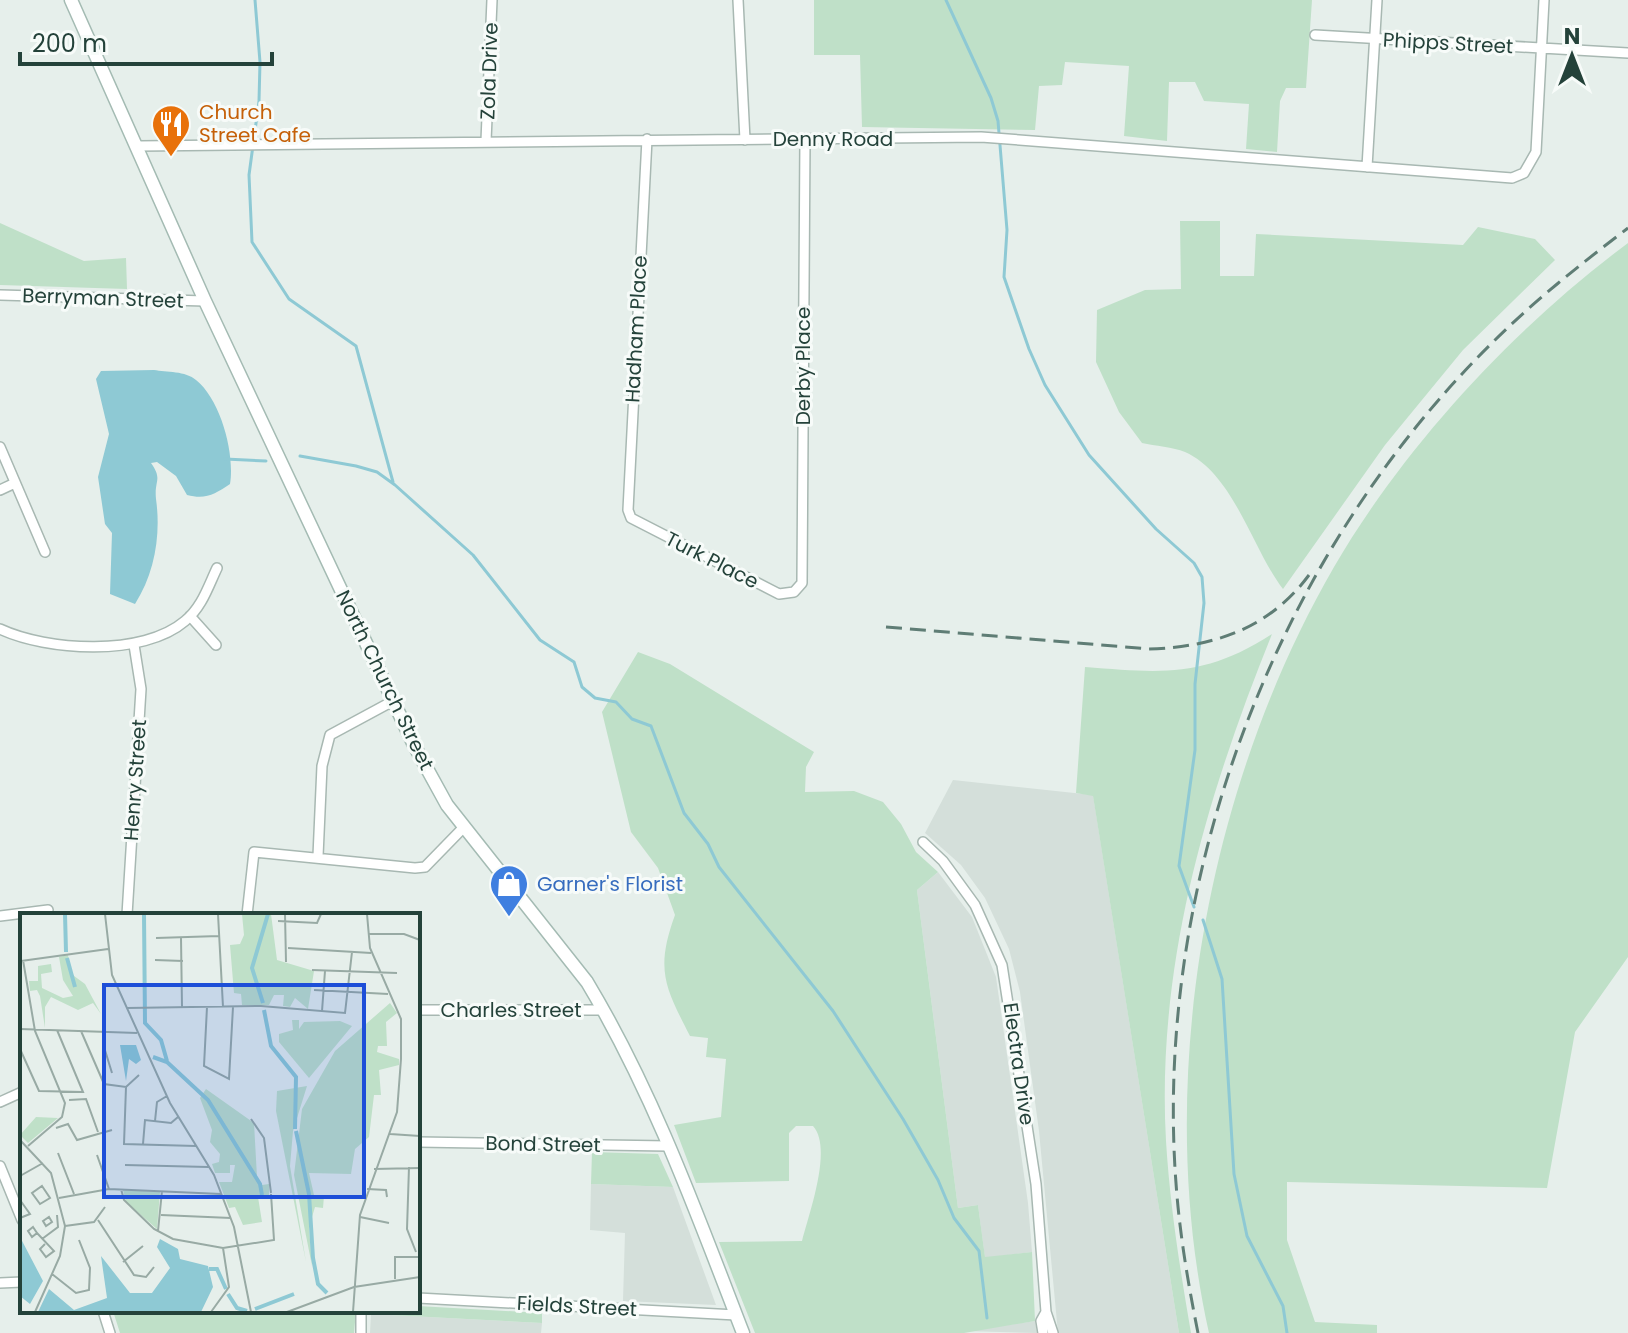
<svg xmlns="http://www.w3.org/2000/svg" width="1628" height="1333" font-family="Poppins,sans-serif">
  <rect width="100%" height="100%" fill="#e6efeb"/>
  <path fill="#d4dfda" d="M953,780L1093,795L1179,1333H1058L1039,1131L1020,992L1009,949L985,898L961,865L925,833Z
    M938,872L972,917L996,977L1028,1203L1032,1252L985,1258L978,1205L958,1208L917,890Z
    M591,1184L673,1187L716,1305L623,1301L625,1233L590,1230Z
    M371,1314L542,1323L541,1333H370Z
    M1035,1321L1037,1333L964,1331Z"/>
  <path fill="#bfe0c8" d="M814,0H1312L1306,88H1286L1280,101L1277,152L1246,149L1249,104L1204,101L1195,82H1169L1167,141L1124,136L1129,66L1065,62L1062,85L1039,86L1035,130L862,127L860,55H814Z
    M1180,221H1220V276H1254L1256,234L1463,245L1478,227L1535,239L1555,260L1463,350L1385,445L1283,589C1252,549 1234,474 1185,452C1173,447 1155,446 1142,443L1119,412L1096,362L1097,310L1145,290L1181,289Z
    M0,223L84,261L126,258L127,289L0,285Z
    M1628,243V957L1575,1032L1547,1188L1287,1182V1240L1315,1322L1377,1325V1333H1209C1153,1083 1206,788 1334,567C1405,445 1515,327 1628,243Z
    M1272,634C1207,795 1156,965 1166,1141C1170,1206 1180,1269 1191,1333H1179L1093,796L1076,793L1085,667C1162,673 1204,678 1272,634Z
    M638,652L670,664L814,752L806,767L805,792L854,791L883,802L901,824L916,852L938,872L917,890L958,1208L978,1205L985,1257L1032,1252L1035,1321L964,1333H755L719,1242L802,1241C809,1213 833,1148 813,1126H796L789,1133V1181L696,1183L674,1125L721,1117L726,1059L706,1057L708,1038L690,1036C665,987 655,970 675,915L658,868L631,832L602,712Z
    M592,1152L658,1154L673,1187L591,1184Z
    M418,1306L542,1313V1323L371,1314L418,1311Z
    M113,1311H356L354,1333H120Z"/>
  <path fill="#8ec9d4" d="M154,370C166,372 186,371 196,380C221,400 235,454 230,484C215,494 206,500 187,495L176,476L157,462L151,463C163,480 154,480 156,499C161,534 155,573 135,604L110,594L112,533L105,524L98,477L109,434L96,379L101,371Z"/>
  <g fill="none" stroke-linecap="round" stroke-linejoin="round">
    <path stroke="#8ec9d4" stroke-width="3" d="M255,0L260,62L259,101L249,175L252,242L289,299L356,346L393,482
      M946,0L991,98L998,121L1007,230L1004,277L1029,349L1045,385L1089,455L1156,529L1194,563L1202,577L1204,603L1195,684V750L1179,866L1194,907
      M300,456L356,466L377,472L395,485L473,555L540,640L574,662L582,687L595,698L616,702L632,719L651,726L684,813L708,844L719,867L833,1011L903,1119L938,1180L954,1218L979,1251L987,1318
      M225,459L266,461
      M1203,920L1222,979L1234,1174L1247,1236L1283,1306L1287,1333"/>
    <g stroke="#a8b8b2" stroke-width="12">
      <path id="street" d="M738,0L745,140
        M1315,35L1628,53
        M647,139L628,510L631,518L779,594L794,592L802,583L805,138
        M486,141L492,0
        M139,146L981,137L1512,178L1524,173L1536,152L1544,0
        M1367,167L1377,0
        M0,295L205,301
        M0,447L45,552
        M0,490L15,483
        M190,616L216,645
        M0,629C47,651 143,657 185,621C202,607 208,587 217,568
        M923,842L943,861L975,905L1002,965L1036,1184L1046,1312L1053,1333
        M318,856L322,766L330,735L393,701
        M127,915L141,689L134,645
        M247,915L254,852L415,868L425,867L464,827
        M0,916L48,910
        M418,1010H604
        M0,1102L22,1092
        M418,1142L668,1146
        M0,1166L22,1220
        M0,1283L22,1282
        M418,1298L736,1315
        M103,1311L110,1333
        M361,1333V1311
        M1043,1333L1041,1321L1046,1312"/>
    </g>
    <g stroke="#a4bbb3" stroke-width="15">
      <path id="secondary" d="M71,0L205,301L414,745L447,805L587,982C653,1092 697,1214 743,1333"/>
    </g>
    <use href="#street" stroke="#fff" stroke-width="9"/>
    <use href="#secondary" stroke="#fff" stroke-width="12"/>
    <path stroke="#5f7d75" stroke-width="3" stroke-dasharray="16 8" stroke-linecap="butt" d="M886,627L1149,649C1213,647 1269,629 1309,575
      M1198,1333C1189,1288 1181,1242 1177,1196C1150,888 1273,558 1493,342C1535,300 1581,264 1628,228"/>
  </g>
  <defs>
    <g id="restaurant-pin" transform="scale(2)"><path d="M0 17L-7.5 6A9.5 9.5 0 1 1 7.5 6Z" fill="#e8710a" stroke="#f7fbf9"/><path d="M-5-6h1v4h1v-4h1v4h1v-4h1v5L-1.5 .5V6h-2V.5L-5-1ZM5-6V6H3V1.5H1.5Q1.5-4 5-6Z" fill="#fff"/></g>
    <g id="shop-pin" transform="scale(2)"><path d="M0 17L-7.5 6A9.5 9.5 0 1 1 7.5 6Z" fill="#3f7fe0" stroke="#f7fbf9"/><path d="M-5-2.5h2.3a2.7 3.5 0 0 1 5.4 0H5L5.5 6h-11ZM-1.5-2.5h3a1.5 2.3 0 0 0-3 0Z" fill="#fff"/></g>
  </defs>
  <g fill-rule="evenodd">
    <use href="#restaurant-pin" x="171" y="124"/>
    <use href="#shop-pin" x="509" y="884"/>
  </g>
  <g text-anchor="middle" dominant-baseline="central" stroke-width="6" stroke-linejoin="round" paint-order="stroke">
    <g font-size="20" fill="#24423a" stroke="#f7fbf9">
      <text transform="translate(1448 43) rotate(3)">Phipps Street</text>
      <text transform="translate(489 71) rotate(-88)">Zola Drive</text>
      <text x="833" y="139">Denny Road</text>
      <text transform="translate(103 298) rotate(2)">Berryman Street</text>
      <text transform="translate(636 329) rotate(-87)">Hadham Place</text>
      <text transform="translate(803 366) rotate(-90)">Derby Place</text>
      <text transform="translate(712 560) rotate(27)">Turk Place</text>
      <text transform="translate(385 680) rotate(64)">North Church Street</text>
      <text transform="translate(135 780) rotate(-86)">Henry Street</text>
      <text x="511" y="1010">Charles Street</text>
      <text transform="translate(1019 1064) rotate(82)">Electra Drive</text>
      <text transform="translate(543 1144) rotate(1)">Bond Street</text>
      <text transform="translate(577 1306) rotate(3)">Fields Street</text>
    </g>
    <g font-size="20" fill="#c56008" stroke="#f7fbf9" text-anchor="start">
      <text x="199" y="112">Church<tspan x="199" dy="23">Street Cafe</tspan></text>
    </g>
    <g font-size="20" fill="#366cbe" stroke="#f7fbf9" text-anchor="start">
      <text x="537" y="884">Garner's Florist</text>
    </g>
  </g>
  <g transform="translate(20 913)">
    <rect width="400" height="400" fill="#e6efeb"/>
    <path d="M222,1H251L257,47L294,58L288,96L275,85L270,94L263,93L264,82H254L249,92H222L221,81L214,80L210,32L220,31L224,22ZM48,42L50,60L65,71L81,101L73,90L58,97L31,84L25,94V115L20,83L17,77L10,78L9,68H18V53L31,51L32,59L21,61L22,75L43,85L53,83L43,67L39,44ZM370,90L377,100L366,109L367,133H358L357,139L379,146V152L359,157L361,182H354L349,224L335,236L331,261L289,260L294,282L304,283L303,295L295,294L289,314L292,353L274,262L282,196L315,138ZM272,107H279V116L284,109L320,108L332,113L289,165L259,129V121L273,117ZM287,173L273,218L270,253L286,349L256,198L257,178ZM186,176L234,210L237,264L242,272L249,271V282L238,284L242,309L223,312L215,294L209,295L199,269H212L215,252H210V260H195L192,251L199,249L200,241L190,229L192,217L180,185ZM16,204L38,205L8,230L0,222ZM103,277L140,279L137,316L106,289Z" fill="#bfe0c8"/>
    <path d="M100,132H116L121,147L116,151L109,146L106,168ZM0,324L23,368L10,391L0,383ZM140,326L158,336L160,346L188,353L193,374L181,399H18L29,376L54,397L87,385L81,343L110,380H132L150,355L137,334Z" fill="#8ec9d4"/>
    <path fill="none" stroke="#8ec9d4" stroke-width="4" d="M45,1L46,39M124,1L125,110L141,127L147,148M47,45L55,74M243,90L232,55L248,1M244,97L251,133L276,164L275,216M133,144L147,149L188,187L240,271L242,282M276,218L289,281L293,345L298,371L307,380M189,356H197L206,376M208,381L217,395L227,398M235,396L274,381"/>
    <path fill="none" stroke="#98aaa4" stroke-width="2" d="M85,1L92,62L150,190L194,262L214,314L231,399M198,1L203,94M265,1L266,49M258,8L297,10L301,1M348,21H384L400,27M136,25L199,23M161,25L162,94M268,35L351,40M3,47L15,118L45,190L42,204L8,233M135,47L163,48M1,48L88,36M292,57L377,60M294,77L368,81M187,94L184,153L209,166L213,94M107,95L241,93L325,100L332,39M302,98L305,58M0,116L117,120M61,118L84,171L106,174L119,162M84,134L92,160M0,136L19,178L63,179L37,117M106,174L104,231L176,233M49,187L66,186L78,219M231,206L244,225L251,280M135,208L137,189L147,183M36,215L48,211L57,227L92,217M370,221L400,223M0,227L31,260L45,313L40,343L15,399M123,231L125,207L151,210L158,204M38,240L54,281M77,242L89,276M105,252L188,254M389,254L387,316L396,339M354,256L400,255M0,263L23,250M22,273L30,285L20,291L12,280ZM101,276L104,287L134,316L153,326L203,335L254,327L251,281M347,276L366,277L367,284M39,285L89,276L201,281M0,287L10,301L0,305M141,302L211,305M29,304L32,309L26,313L23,308ZM340,304L369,310M78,307L114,362L126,364L134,354M45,313L74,309L85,294M13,314L17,320L12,324L8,318ZM138,318L142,278M17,320L34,338L26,344L20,336L25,331M22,326L38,314L37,302M103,349L123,333M32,361L56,380L69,377L70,355L59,327M375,366V344H400M191,399L209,374L203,335M267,399L334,374L400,364M333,399L340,302L377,199L381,146V106L350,35L347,1"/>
    <path fill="#1d4ed8" fill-opacity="0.15" stroke="#1d4ed8" stroke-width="4" d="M84,72H344V284H84Z"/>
    <rect width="400" height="400" fill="none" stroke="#24423a" stroke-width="4"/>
  </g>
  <g transform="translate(1572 56)" stroke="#f7fbf9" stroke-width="6" paint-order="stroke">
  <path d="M0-6L14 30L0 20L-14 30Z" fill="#24423a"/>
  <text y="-12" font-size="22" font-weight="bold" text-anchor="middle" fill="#24423a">N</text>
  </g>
  <path d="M20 52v12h252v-12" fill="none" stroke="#24423a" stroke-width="4"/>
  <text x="32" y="52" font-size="24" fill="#24423a" stroke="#f7fbf9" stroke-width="6" paint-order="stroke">200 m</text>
</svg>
